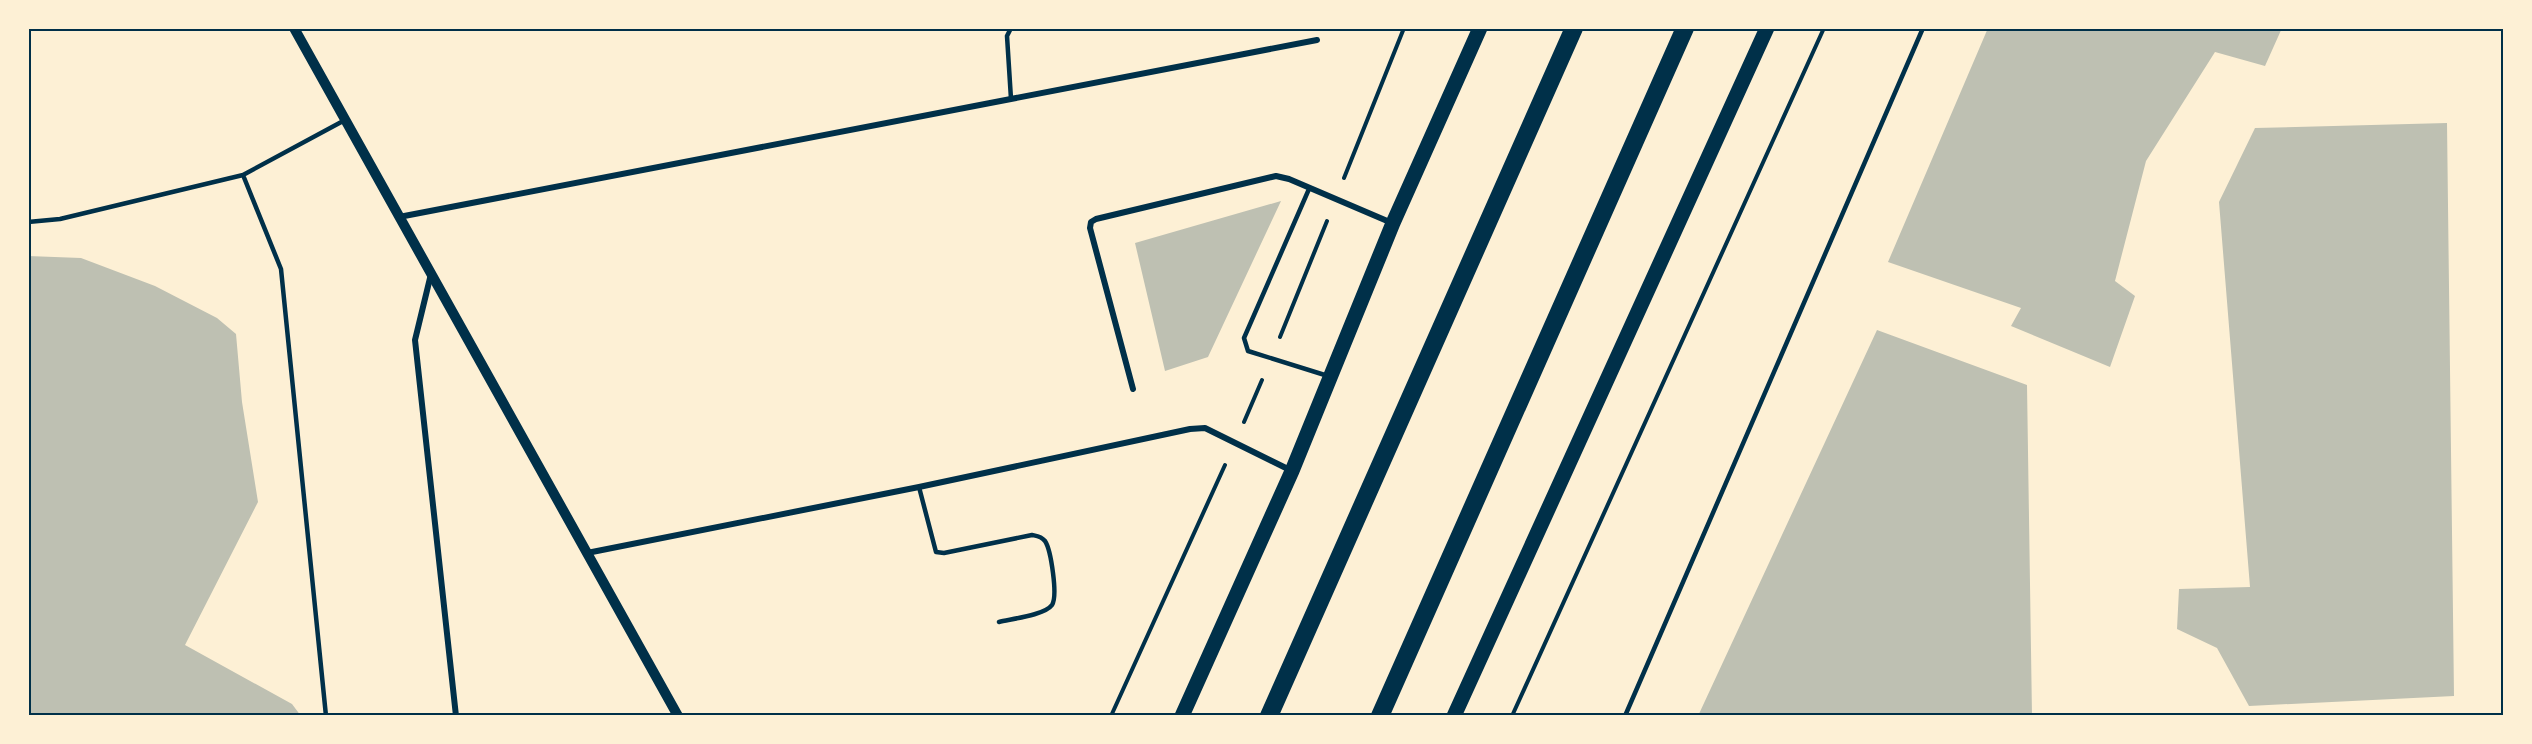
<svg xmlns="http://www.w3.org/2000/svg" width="2532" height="744" font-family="'Crimson Pro',serif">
  <rect width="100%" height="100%" fill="#fdf0d5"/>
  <path fill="#bec0b2" d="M1988,28H2282L2265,66L2215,52L2146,161L2115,281L2135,296L2110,367L2011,326L2021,308L1888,262Z
    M2447,123L2454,696L2249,706L2217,648L2177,629L2179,589L2250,587L2219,202L2255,128Z
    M1281,201L1208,357L1165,371L1135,243Z
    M28,256L81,258L155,286L217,318L236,334L242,402L258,502L185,645L292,704L301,716H28Z
    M1877,330L2027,385L2032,716H1698Z"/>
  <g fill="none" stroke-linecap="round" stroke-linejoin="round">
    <path stroke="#003049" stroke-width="4" d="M1344,178L1404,28
      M1280,337L1327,221
      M1244,422L1262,380
      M1111,716L1225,465
      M1512,716L1824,28"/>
    <path stroke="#003049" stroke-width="4.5" d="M1011,99L1007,36L1011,28
      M243,175L281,269L326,716
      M1309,189L1244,338L1248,351L1328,376
      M28,222L60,219L243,175L345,120
      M919,487L936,552L944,553L1032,535C1037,536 1041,536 1045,541C1051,550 1058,596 1052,605C1045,615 1011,619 999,622
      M1625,716L1923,28"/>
    <path stroke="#003049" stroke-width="6" d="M399,217L1317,40
      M431,274L415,340L456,716
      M1133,389L1090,228L1091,222L1096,219L1276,176L1289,179L1392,223
      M587,553L919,487L1190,429L1205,428L1290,470"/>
    <path stroke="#003049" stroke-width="10" d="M294,28L678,716"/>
    <path stroke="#003049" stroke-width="15" d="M1182,716L1292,471L1393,223L1480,28
      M1454,716L1767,28"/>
    <path stroke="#003049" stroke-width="18" d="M1269,716L1574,28
      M1380,716L1685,28"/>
  </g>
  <rect width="2532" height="744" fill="none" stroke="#fdf0d5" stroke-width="60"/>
  <rect x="30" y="30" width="2472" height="684" fill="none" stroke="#003049" stroke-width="2"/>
</svg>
